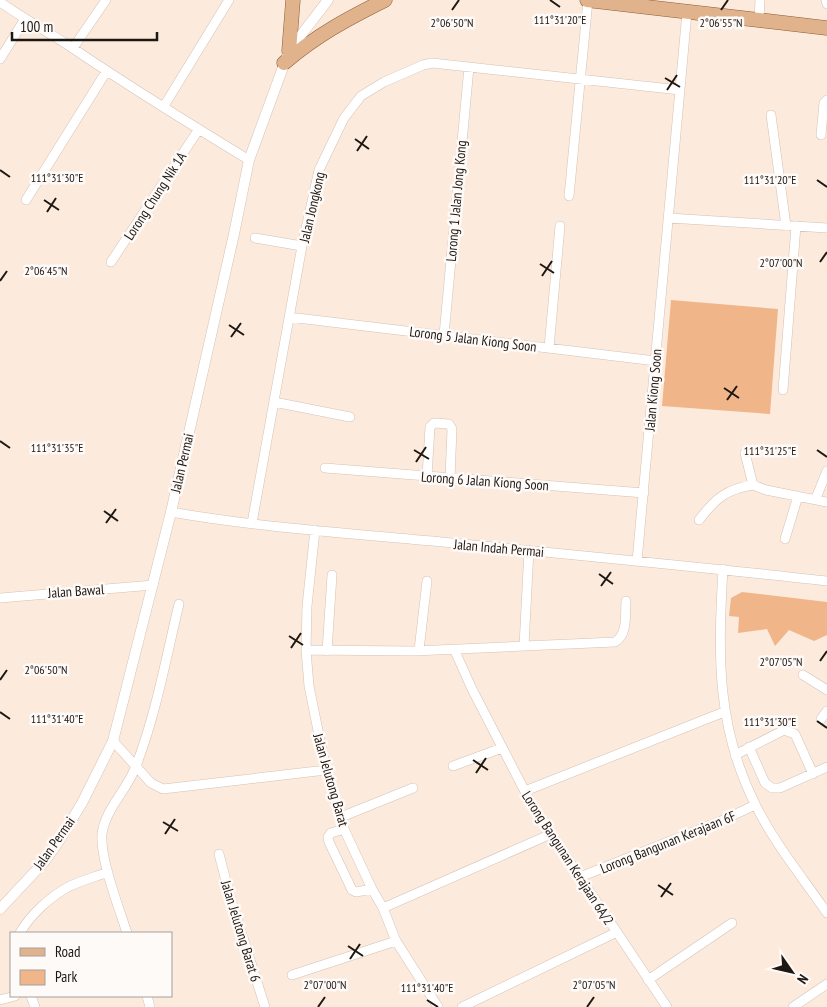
<svg xmlns="http://www.w3.org/2000/svg" width="827" height="1007" font-family="'PT Sans Narrow',sans-serif">
  <rect width="100%" height="100%" fill="#fceadd"/>
  <path fill="#f0b689" d="M671,300L778,309L770,414L662,406Z
    M742,592L827,602V635L814,641L789,630L775,646L767,629L738,633L739,617L729,616L731,598Z"/>
  <g fill="none" stroke-linecap="round" stroke-linejoin="round">
    <g stroke="#d3c2b6" stroke-width="10">
      <path id="minor" d="M826,0L827,4
        M0,2C24,19 50,33 74,49C131,88 190,124 249,160
        M759,20L760,0
        M73,48L106,0
        M0,59L25,19
        M164,106L229,0
        M771,115L786,226
        M821,135L824,103L827,100
        M569,196L588,0
        M26,200L106,72
        M669,218L827,228
        M255,238L302,246
        M111,262L199,129
        M289,317L656,361
        M444,335L469,67
        M549,348L560,226
        M783,390L796,226
        M274,402L350,417
        M745,453L753,485L766,490L827,502
        M325,468L644,493
        M427,476L430,427L434,423L449,424L452,429L450,478
        M816,498L827,471
        M171,512C263,528 358,534 452,543C577,555 702,567 827,581
        M699,520C715,499 726,489 753,485
        M252,523L302,246L319,170L344,118L361,96L384,82L423,65L432,63L680,90
        M315,530L307,606L306,650L309,686L326,770L344,829L372,889L383,908L396,941L438,1007
        M785,539L798,496
        M529,550L524,646L615,642C628,634 625,615 626,601
        M637,561L687,12
        M723,569C718,655 716,727 756,806C775,844 803,878 827,913
        M0,598L153,585
        M454,649L472,689L533,807L667,1007
        M306,650L414,651L524,646
        M419,650L427,581
        M327,651L332,575
        M803,675L827,690
        M821,719L827,711
        M113,741L151,783L163,789L326,770
        M749,747L765,783L772,788H780L827,767
        M735,755L784,730L795,734L813,774
        M453,766L502,748
        M525,791L724,712
        M341,817L413,788
        M344,829L331,833L328,837L329,842L352,890L356,892L372,889
        M219,854L231,900L265,1007
        M580,877L721,821L755,805
        M383,908L551,834
        M20,933C30,915 50,897 68,887C80,881 95,877 108,872
        M127,933C119,908 100,859 102,834C105,809 128,789 136,766C156,714 166,658 179,604
        M292,975L396,941
        M648,980L732,923
        M31,996L35,1007
        M147,996L150,1007
        M0,1000L15,996
        M462,1007L617,932
        M793,1007L827,984"/>
    </g>
    <g stroke="#d3c2b6" stroke-width="11">
      <path id="tertiary" d="M0,909L44,862L59,841L82,803L113,741L171,512L234,234L249,160L289,51L328,0"/>
    </g>
    <g stroke="#8f5c31" stroke-width="15">
      <path id="primary" d="M587,0L827,28
        M289,51L293,0
        M284,63C317,35 347,19 385,0"/>
    </g>
    <use href="#minor" stroke="#fff" stroke-width="9"/>
    <use href="#tertiary" stroke="#fff" stroke-width="10"/>
    <use href="#primary" stroke="#e0b38d" stroke-width="14"/>
  </g>
  <path fill="none" stroke="#1e1813" stroke-width="2" d="M550,0L560,7M452,10L459,0M721,10L728,0M665,78L680,87M667,90L677,75M355,139L369,149M357,151L367,136M0,170L10,177M817,180L827,187M44,200L59,210M47,212L56,198M820,262L827,252M540,264L554,273M542,276L552,261M0,281L7,271M229,325L244,335M231,337L241,323M724,388L739,398M727,400L737,386M0,441L10,448M414,450L429,459M817,450L827,457M416,462L426,447M104,511L118,521M106,523L116,509M599,574L613,584M601,586L611,572M289,636L303,645M291,648L301,633M820,661L827,651M0,680L7,670M0,712L10,719M817,721L827,728M473,760L488,770M476,773L486,758M163,822L178,831M165,834L175,819M658,885L673,895M661,897L671,883M348,946L363,956M350,959L360,944M427,1000L438,1007M318,1007L325,997M587,1007L594,997"/>
  <g text-anchor="middle" dominant-baseline="central" stroke-width="5" stroke-linejoin="round" paint-order="stroke">
    <g font-size="14" fill="#1e1813" stroke="#fefaf8">
      <text transform="translate(155 196) rotate(-57)">Lorong Chung Nik 1A</text>
      <text transform="translate(456 201) rotate(-85)">Lorong 1 Jalan Jong Kong</text>
      <text transform="translate(312 207) rotate(-77)">Jalan Jongkong</text>
      <text transform="translate(473 339) rotate(7)">Lorong 5 Jalan Kiong Soon</text>
      <text transform="translate(653 390) rotate(-85)">Jalan Kiong Soon</text>
      <text transform="translate(182 463) rotate(-77)">Jalan Permai</text>
      <text transform="translate(485 481) rotate(4)">Lorong 6 Jalan Kiong Soon</text>
      <text transform="translate(499 548) rotate(5)">Jalan Indah Permai</text>
      <text transform="translate(76 591) rotate(-4)">Jalan Bawal</text>
      <text transform="translate(331 780) rotate(74)">Jalan Jelutong Barat</text>
      <text transform="translate(668 842) rotate(-22)">Lorong Bangunan Kerajaan 6F</text>
      <text transform="translate(54 843) rotate(-55)">Jalan Permai</text>
      <text transform="translate(568 858) rotate(57)">Lorong Bangunan Kerajaan 6A/2</text>
      <text transform="translate(241 931) rotate(73)">Jalan Jelutong Barat 6</text>
    </g>
  </g>
  <g font-size="12" text-anchor="middle" fill="#1e1813" stroke="#fefaf8" stroke-width="5" stroke-linejoin="round" paint-order="stroke">
    <text x="560" y="24">111°31'20"E</text>
    <text x="452" y="27">2°06'50"N</text>
    <text x="721" y="27">2°06'55"N</text>
    <text x="57" y="182">111°31'30"E</text>
    <text x="770" y="184">111°31'20"E</text>
    <text x="781" y="267">2°07'00"N</text>
    <text x="46" y="275">2°06'45"N</text>
    <text x="57" y="452">111°31'35"E</text>
    <text x="770" y="455">111°31'25"E</text>
    <text x="781" y="666">2°07'05"N</text>
    <text x="46" y="674">2°06'50"N</text>
    <text x="57" y="723">111°31'40"E</text>
    <text x="770" y="726">111°31'30"E</text>
    <text x="325" y="989">2°07'00"N</text>
    <text x="594" y="989">2°07'05"N</text>
    <text x="427" y="992">111°31'40"E</text>
  </g>
  <rect x="10" y="932" width="162" height="65" fill="#fefaf8" stroke="#a4a09c"/>
  <rect x="20" y="948" width="25" height="8" fill="#e0b38d" stroke="#a4a09c"/>
  <text x="55" y="957" font-size="15" fill="#1e1813">Road</text>
  <rect x="20" y="970" width="25" height="15" fill="#f0b689" stroke="#a4a09c"/>
  <text x="55" y="982" font-size="15" fill="#1e1813">Park</text>
  <g transform="translate(792 972) rotate(124)" stroke="#fefaf8" stroke-width="4" paint-order="stroke">
  <path d="M0-4L9 19L0 12L-9 19Z" fill="#1e1813"/>
  <text y="-8" font-size="14" font-weight="bold" text-anchor="middle" fill="#1e1813">N</text>
  </g>
  <path d="M12 32v8h145v-8" fill="none" stroke="#1e1813" stroke-width="2.5"/>
  <text x="20" y="32" font-size="15" fill="#1e1813" stroke="#fefaf8" stroke-width="4" paint-order="stroke">100 m</text>
</svg>
